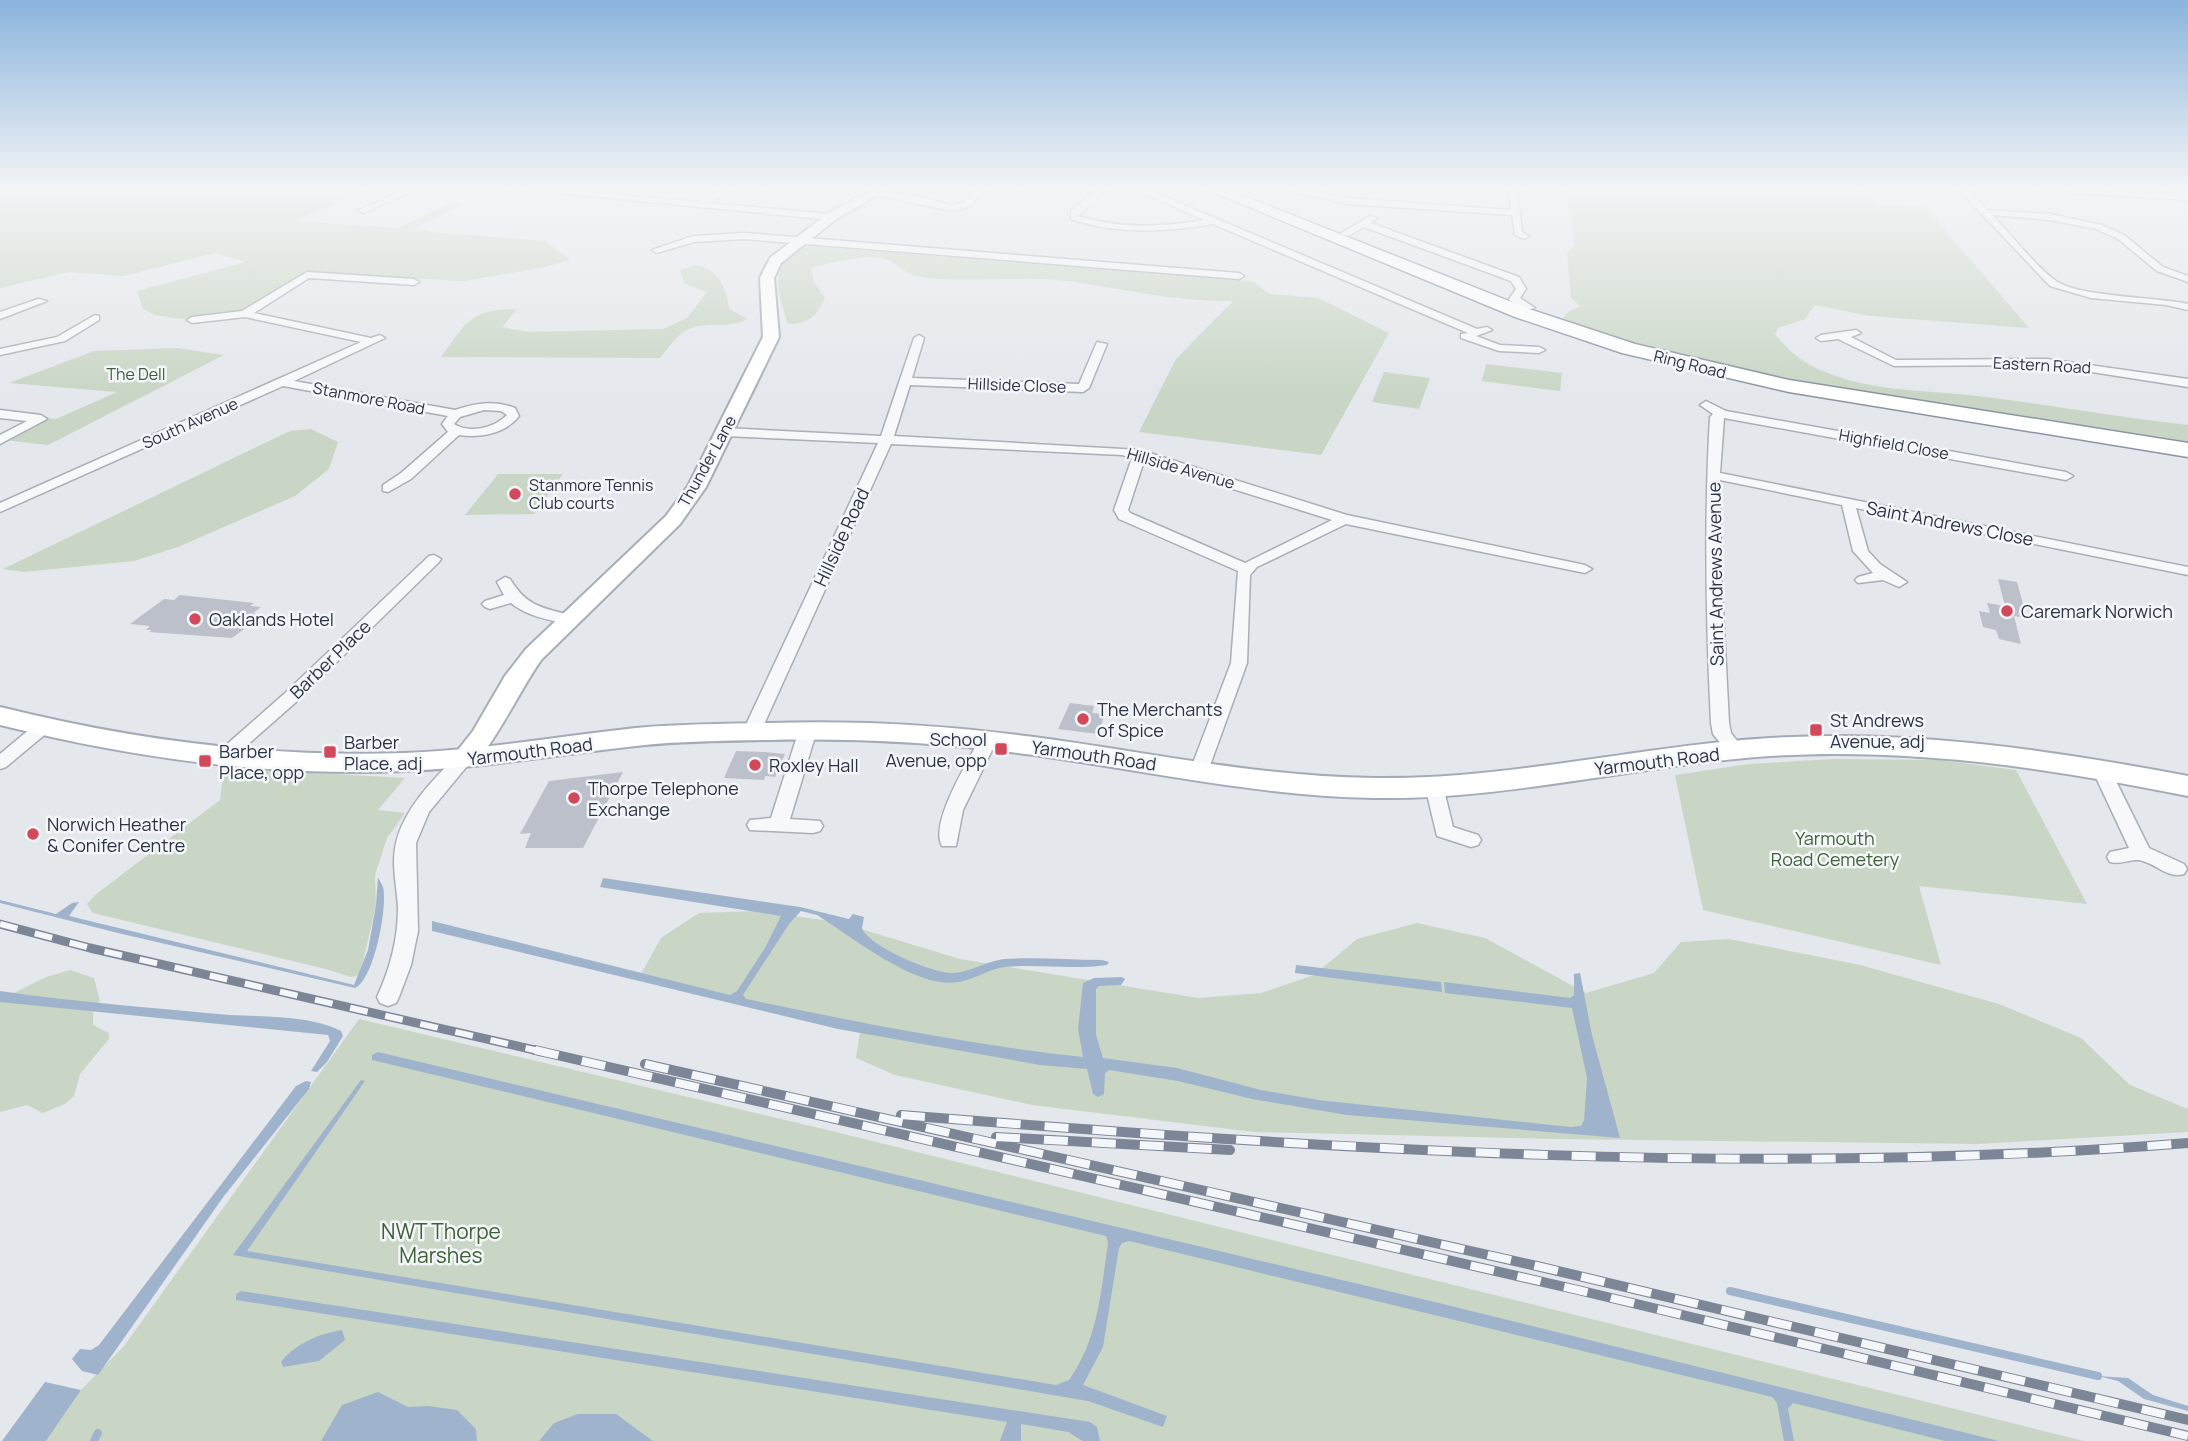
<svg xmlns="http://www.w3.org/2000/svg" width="2188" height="1441" font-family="Manrope,sans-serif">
  <rect width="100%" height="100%" fill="#e4e7ec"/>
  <path fill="#c9d6c5" d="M0,190H368L295,221L397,228L450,203L463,204L416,228L430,232L545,241L570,260L545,267L464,281L308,273L246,311L201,319H182L155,315L143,309L137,291L246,262L215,253L124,276L69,272L0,288Z
    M1566,190H1862L1877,204L1925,207L2029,328L1870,316L1815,305L1805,319L1778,328L1775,334C1788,351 1804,364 1825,372C1873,392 1926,390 1977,396C2047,404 2117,417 2188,425V446L1838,390L1698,363L1561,322L1567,313L1580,306L1571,298L1567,253L1575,246Z
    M808,246L1252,281L1270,294L1318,298L1389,333L1321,455L1139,432L1176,359L1233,301C1178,302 1123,289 1068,281C1022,275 975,283 929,278C904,275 909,272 890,261C872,251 830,263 811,268L814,282L825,298C816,316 809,324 788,324C777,290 767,262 808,246Z
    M695,265C721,269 724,287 730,309L747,319C726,330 708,320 687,330C677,334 667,350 660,358L441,357C468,321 468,310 517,309L502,327L528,332L663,329L687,318L707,292L685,284L680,270Z
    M177,348L224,355L48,445L4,440L46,418L56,419L117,392L9,383L94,351Z
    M1486,364L1562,373L1560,391L1482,381Z
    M1384,372L1430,378L1419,409L1372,402Z
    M311,429L338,442L329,469L295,496L178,547L134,561L24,572L3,569L290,431Z
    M498,474H563L534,514L465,515Z
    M1833,759L1939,760L2016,770L2087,904L1919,886L1941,965L1703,910L1675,775L1749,764Z
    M224,768L405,778L378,810L405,813L387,838L375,875L376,905L360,975L351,977L326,969L93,913L87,904L95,895L220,800Z
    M757,911L838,922L960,959L1198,998L1261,993L1314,975L1357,939L1417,923L1485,938L1586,993L1654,973L1681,942L1729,939L1860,965L1999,1004L2081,1038L2130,1085L2188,1109V1132L1977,1144L1561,1139L1254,1132L1032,1105L895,1075L856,1058L860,1032L641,974L661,938L699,913Z
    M70,970L94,978L100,1001L93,1012V1025L109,1033V1039L80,1074L74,1096L65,1104L43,1113L27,1105L0,1112V1000L46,977Z
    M359,1019L840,1133L2084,1441H46L81,1390L124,1346Z"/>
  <path fill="#9fb4cc" d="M378,877C378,878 383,886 383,887C388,906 374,980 355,988L118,933L0,903V900L56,914L72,903L79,902L69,916L354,985L368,950L376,905Z
    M603,878L800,907L849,919L853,914L864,917L862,928C868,946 932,973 952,973C970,973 986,961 1004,959C1036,957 1070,960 1102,960L1109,962L1107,965C1073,970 1039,964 1005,967C989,969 975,979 959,982C917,990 852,937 817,915L801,911L789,924L743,995L746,999C857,1022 970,1045 1083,1057L1078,1029L1083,983L1094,978L1122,977L1125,979L1121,985L1099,986L1096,989V1035L1103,1058L1177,1068L1261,1090L1318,1100L1571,1127L1581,1126L1584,1120L1587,1078L1572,1008L1445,993L1444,982L1570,998L1574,995V974L1580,973L1592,1035L1620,1138L1347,1115L1252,1099L1178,1081L1109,1070L1105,1073L1104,1094L1098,1097L1093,1094L1087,1069L1040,1065L838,1029L432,931V921L730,995L737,991L765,948L781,916L600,887Z
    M1296,965L1441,982L1442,992L1295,973Z
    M0,991C76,1002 153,1008 230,1015C264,1017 309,1015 341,1031L343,1036L327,1062L317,1072L311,1071L330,1041L328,1035L0,1002Z
    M378,1052L1439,1303L1999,1441H1945L1793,1403L1788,1409L1794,1441H1784L1777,1403L1772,1397L1129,1241L1122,1243L1119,1248L1103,1347L1083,1385L1167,1416L1163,1427L1088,1401L233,1255L361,1080L365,1081L247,1251L1056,1385L1069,1380C1098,1340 1101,1290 1108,1243L1106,1236L372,1060V1055Z
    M306,1081L311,1082L309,1089L224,1196L98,1375L82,1371L72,1359L80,1349L91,1350L99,1345L296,1086Z
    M241,1291L1090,1422L1097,1427L1100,1441H1086L1080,1434L1021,1424V1441H1000L1007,1422L236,1300V1294Z
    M342,1330L345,1340L319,1361L283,1367L281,1362C296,1343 319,1334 342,1330Z
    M2098,1376L2128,1378L2153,1395L2188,1406V1411L2144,1399L2118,1381Z
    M45,1382L81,1390L46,1441H2Z
    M378,1392L408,1407L428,1406L457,1410L476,1429L477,1441H321L342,1405Z
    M578,1414H616L653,1441H539L554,1423Z"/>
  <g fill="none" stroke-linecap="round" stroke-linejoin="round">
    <path stroke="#9fb4cc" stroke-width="8" d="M1730,1291L2098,1376
      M1074,1431L1090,1441
      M94,1441L98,1433"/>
  </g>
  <path fill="#bbc0ca" d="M1998,579L2017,582L2027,618L2014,616L2021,644L1999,639L1996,630L1983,627L1979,611L1990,613L1987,603L2005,606Z
    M180,595L254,603L250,606L261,607L253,613L258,614L246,623L251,624L232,638L149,632L152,630H146L150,626L130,624L164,599L174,600Z
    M1070,703L1094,706L1092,713L1105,714L1098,734L1058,729Z
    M736,751L765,752L785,754L775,777L765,776L764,780L724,778Z
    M623,772L583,848H525L531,833L520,834L549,781Z"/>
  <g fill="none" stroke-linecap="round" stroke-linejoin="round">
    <g stroke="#a9aeb7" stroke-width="3">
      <path id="street" d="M403,190H415L364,213L357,211Z
        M528,190H562L697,202L720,190H731L709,203L831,214L835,217L831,220Z
        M975,190H984L969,207L952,211L870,194L874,191L912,195L952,205L963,203Z
        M1097,190H1107L1078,216C1117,229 1165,227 1204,220L1137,190H1149L1477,329L1487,327L1492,330L1476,336L1500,345L1539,347L1545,350L1539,353L1499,351L1461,338V334L1468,333L1213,224C1167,232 1116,235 1071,219V210Z
        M1285,190H1304L1348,198L1511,210L1509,190H1517L1522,232L1529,236L1524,239L1515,235L1512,215L1348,204Z
        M1959,190H1968L1987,210L2050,214L2102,225L2124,235L2163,267L2188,276V282L2157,271L2118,239L2096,229L2050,220L1992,215C2011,234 2035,266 2056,281C2079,297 2157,297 2188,304V310L2166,305L2091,298L2050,286Z
        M2069,190L2188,194V200L2073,193Z
        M1370,216L1377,218L1371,223L1519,277L1526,289L1520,298L1535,308L1526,310L1510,301L1509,299L1516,289L1511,281L1364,227L1348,236L1340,234Z
        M745,233L1239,273L1244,276L1239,279L745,239L694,242L657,253L652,250L693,236Z
        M307,272L414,279L419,282L414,285L309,278L254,313L371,338L380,335L385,338L294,381L455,410C476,403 495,400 515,408L519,416C505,434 481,438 459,435L411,479L388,492L383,491V485L401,473L448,432L442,424L448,416L283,386L0,512V503L361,342L245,317L192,323L187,320L192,317L242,311ZM484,410L501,411L507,415C494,428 470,434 454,424L460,417Z
        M38,299L47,301L0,319V312Z
        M95,315L99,316V320L65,341L0,355V349L57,337Z
        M1856,330L1861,333L1851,337L1896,360L2047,359L2188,379V387L2047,365L1894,366L1838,339L1821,341L1816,338L1821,335Z
        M919,335L924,338L912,378L1079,384L1097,342L1107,344L1089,388L1083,392L910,385L894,436L1140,450L1347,515L1585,565L1592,569L1585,573L1346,524L1257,567L1250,575L1247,663L1208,771L1199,777L1190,771L1231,663L1238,571L1119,519L1114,510L1132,458L1122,455L891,444L761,731L752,736L746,735L743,731L878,443L725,436L719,432L725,428L881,436L914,338ZM1144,461L1332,520L1245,563L1130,513L1128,510Z
        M1706,401L1726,411L2066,472L2073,476L2066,480L1724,418L1720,473L2188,567V575L1856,508L1868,551L1880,564L1907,582L1899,587L1883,580L1858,583L1855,580L1858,577L1873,573L1853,551L1842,505L1720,480L1721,570L1729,723L1731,733L1745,751L1742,755H1730L1713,734L1711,723C1706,621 1704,519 1710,417L1713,414L1700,405Z
        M0,410L41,415L47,419L0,444V435L27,421L0,418Z
        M434,555L441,559L439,562L296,702L229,761H217L214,757L217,753L284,694L429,556Z
        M505,577L510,579C527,607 543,608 574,616L576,619L568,624C548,620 527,616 511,603L490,609L485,607L482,604L485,601L504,595L497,582Z
        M42,723L51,728L48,732L6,767L0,769V754L36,724Z
        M808,725L817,730L790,819L820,821L823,826L820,831L813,833L750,830L747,825L750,820L771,818L799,730Z
        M988,734L997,740L963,810L956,846H942C929,823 968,762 979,740Z
        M464,753L473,759L429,812L416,843L418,931L411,965L399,997L396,1003L388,1006L380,1003L377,997C390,969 398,939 398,908C397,887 391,864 396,843C404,809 433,779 458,755Z
        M2101,763L2110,769L2149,848L2184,864L2187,869L2184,874C2167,879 2156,863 2139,860C2129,859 2121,865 2110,862L2107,857L2110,852L2129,848L2092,769Z
        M1434,780L1441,782L1443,786L1453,827L1478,835L1481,840L1478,845L1471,847L1437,836L1425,786L1427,782Z"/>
    </g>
    <g stroke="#a9aeb7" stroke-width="4">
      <path id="secondary" d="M871,190H886L835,220L781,263L774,278L779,337L706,487L680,524L542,659C526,679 488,757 471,765C466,768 460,766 455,765L451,759L473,731L505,676L526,649L666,516L688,486L763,337L760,278L770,258L827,214Z"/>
    </g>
    <g stroke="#a3abb8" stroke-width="4">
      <path id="primary" d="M0,707C133,740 268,758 405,753C483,750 559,736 636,728C680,724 725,724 769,723C858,720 946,725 1034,737C1147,752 1260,777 1374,778C1508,780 1638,746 1770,738C1911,729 2050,750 2188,776V796C2050,768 1911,747 1770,756C1638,765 1508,800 1374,798C1260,796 1147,771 1034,755C946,743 858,738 769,740C725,741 680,741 636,746C559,754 483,768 405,771C268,777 133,758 0,725Z"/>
    </g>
    <g stroke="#8b94a3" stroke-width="3">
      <path id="highway" d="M1208,190H1229L1529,309L1635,344L1789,380L2188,443V457L1789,392L1622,353L1515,317Z"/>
    </g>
    <use href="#street" fill="#f7f8fa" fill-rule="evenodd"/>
    <use href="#secondary" fill="#fff" fill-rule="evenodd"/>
    <use href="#primary" fill="#fff" fill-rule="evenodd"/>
    <use href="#highway" fill="#fff" fill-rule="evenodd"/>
    <g stroke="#7d8696" stroke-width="9">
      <path id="rail-far1" d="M0,924L90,948L543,1052"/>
    </g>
    <g stroke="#7d8696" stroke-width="10">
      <path id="rail" d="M535,1050L1578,1290L2188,1436
        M645,1064L1541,1267L2188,1420
        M901,1115C1329,1149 1759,1178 2188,1143
        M996,1137L1230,1150"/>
    </g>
    <use href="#rail-far1" stroke="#f4f6f9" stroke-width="6" stroke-dasharray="18" stroke-linecap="butt"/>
    <use href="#rail" stroke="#f4f6f9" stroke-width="8" stroke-dasharray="24" stroke-linecap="butt"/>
  </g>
  <linearGradient id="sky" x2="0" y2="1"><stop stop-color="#8bb4dd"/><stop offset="0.48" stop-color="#f3f4f6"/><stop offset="1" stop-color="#f3f4f6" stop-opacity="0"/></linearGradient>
  <rect width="2188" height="392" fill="url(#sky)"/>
  <g fill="#d1495b" stroke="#f4f6f9" stroke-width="2.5">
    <circle cx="515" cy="494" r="7"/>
    <circle cx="2007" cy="611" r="7"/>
    <circle cx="195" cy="619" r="7"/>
    <circle cx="1083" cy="719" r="7"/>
    <rect x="1809" y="723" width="14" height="14" rx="3.5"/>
    <rect x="994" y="742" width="14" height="14" rx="3.5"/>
    <rect x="323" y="745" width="14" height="14" rx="3.5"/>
    <rect x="198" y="754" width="14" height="14" rx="3.5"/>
    <circle cx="755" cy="765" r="7"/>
    <circle cx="574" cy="798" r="7"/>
    <circle cx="33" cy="834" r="7"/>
  </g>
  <g text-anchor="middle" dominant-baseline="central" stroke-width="5" stroke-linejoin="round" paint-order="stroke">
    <g font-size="16" fill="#2b3445" stroke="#f4f6f9">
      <text transform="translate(1690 364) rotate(14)">Ring Road</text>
      <text transform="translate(2042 365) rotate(3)">Eastern Road</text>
      <text transform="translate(1017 385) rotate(2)">Hillside Close</text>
      <text transform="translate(369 398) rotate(11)">Stanmore Road</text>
      <text transform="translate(190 423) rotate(-24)">South Avenue</text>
      <text transform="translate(1894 444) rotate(10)">Highfield Close</text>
      <text transform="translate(707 461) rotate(-61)">Thunder Lane</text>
      <text transform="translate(1181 468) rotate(16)">Hillside Avenue</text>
    </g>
    <g font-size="16" fill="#3f6138" stroke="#f4f6f9">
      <text x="136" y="374">The Dell</text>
    </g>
    <g font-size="16" fill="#2b3445" stroke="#f4f6f9" text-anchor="start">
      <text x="529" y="485">Stanmore Tennis<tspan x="529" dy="18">Club courts</tspan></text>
    </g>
    <g font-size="18" fill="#2b3445" stroke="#f4f6f9">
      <text transform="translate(1950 523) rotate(11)">Saint Andrews Close</text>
      <text transform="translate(841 537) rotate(-65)">Hillside Road</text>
      <text transform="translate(1715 574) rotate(-91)">Saint Andrews Avenue</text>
      <text transform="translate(330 659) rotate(-44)">Barber Place</text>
      <text transform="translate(530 751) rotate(-7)">Yarmouth Road</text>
      <text transform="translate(1094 755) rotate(8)">Yarmouth Road</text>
      <text transform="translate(1657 761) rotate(-7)">Yarmouth Road</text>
    </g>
    <g font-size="18" fill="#2b3445" stroke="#f4f6f9" text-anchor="start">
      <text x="2021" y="611">Caremark Norwich</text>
      <text x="209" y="619">Oaklands Hotel</text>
      <text x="1097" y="709">The Merchants<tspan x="1097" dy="21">of Spice</tspan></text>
      <text x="1830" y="720">St Andrews<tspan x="1830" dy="21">Avenue, adj</tspan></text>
      <text x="987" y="739" text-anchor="end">School<tspan x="987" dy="21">Avenue, opp</tspan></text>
      <text x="344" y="742">Barber<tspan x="344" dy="21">Place, adj</tspan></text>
      <text x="219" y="751">Barber<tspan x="219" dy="21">Place, opp</tspan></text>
      <text x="769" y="765">Roxley Hall</text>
      <text x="588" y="788">Thorpe Telephone<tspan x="588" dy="21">Exchange</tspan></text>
      <text x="47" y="824">Norwich Heather<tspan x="47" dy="21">&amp; Conifer Centre</tspan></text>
    </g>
    <g font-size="18" fill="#3f6138" stroke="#f4f6f9">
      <text x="1835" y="838">Yarmouth<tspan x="1835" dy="21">Road Cemetery</tspan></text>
    </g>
    <g font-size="21" fill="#3f6138" stroke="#f4f6f9">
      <text x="441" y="1231">NWT Thorpe<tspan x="441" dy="24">Marshes</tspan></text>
    </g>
  </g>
</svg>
